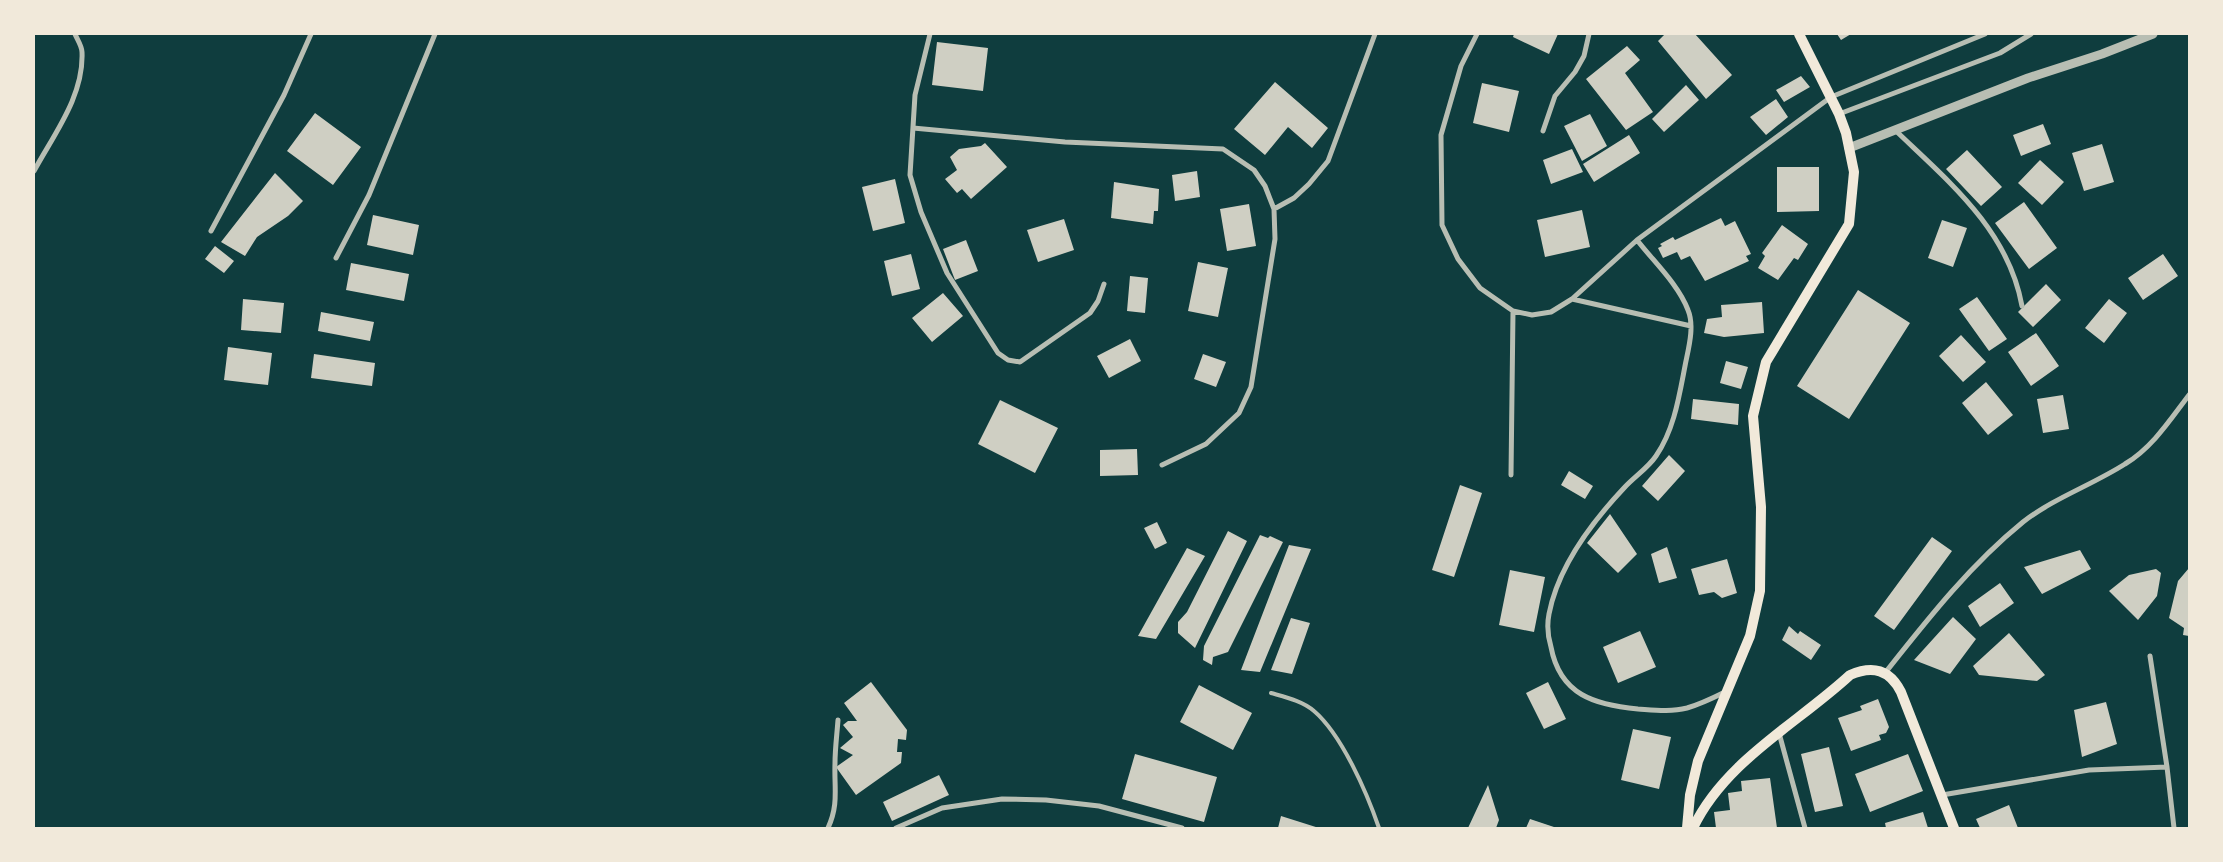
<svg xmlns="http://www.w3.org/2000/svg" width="2223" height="862" font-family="Karla,sans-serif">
  <rect width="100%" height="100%" fill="#0f3d3e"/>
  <path fill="#cfcfc3" d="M1514,34H1558L1549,54L1513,37Z
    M1665,34H1695L1732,75L1706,99L1658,41Z
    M1837,34H1851L1841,40Z
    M937,42L988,48L983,91L932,85Z
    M1627,46L1640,60L1625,73L1653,112L1626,130L1586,79Z
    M1801,76L1810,87L1784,102L1776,90Z
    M1275,82L1328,128L1312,148L1288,127L1265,155L1234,129Z
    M1482,83L1519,91L1509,132L1473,123Z
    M1686,85L1699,100L1664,132L1652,119Z
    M1776,99L1788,117L1766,135L1750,117Z
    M315,113L361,147L333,185L287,151Z
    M1590,114L1607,146L1582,161L1564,126Z
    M2043,124L2051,144L2021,156L2013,135Z
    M1629,135L1640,153L1594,182L1583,164Z
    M985,143L1007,167L971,199L962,189L957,193L945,179L957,170L950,157L959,149L981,146Z
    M2102,144L2114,182L2084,191L2072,153Z
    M1572,149L1583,172L1551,184L1543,160Z
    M1967,150L2002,187L1981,206L1946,169Z
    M2040,160L2064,182L2042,205L2018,183Z
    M1777,167H1819V211L1777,212Z
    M1197,171L1200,197L1175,201L1172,175Z
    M275,173L303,201L288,216L257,237L245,256L221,242Z
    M895,179L905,223L873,231L862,187Z
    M1114,182L1159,189L1158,211H1154L1153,224L1111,218Z
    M2024,202L2057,248L2029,269L1995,223Z
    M1249,204L1256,246L1227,251L1220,209Z
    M1582,210L1590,247L1545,257L1537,220Z
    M373,215L419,225L413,255L367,245Z
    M1721,218L1725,226L1735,221L1751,254L1746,256L1749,261L1705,281L1690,256L1681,260L1677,252L1663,258L1658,248L1662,246L1660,244L1673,237L1675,240Z
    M1064,219L1074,250L1038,262L1027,230Z
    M1942,220L1967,228L1953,267L1928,258Z
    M1782,225L1808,244L1798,260L1794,258L1778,280L1758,268L1765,256L1762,253Z
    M966,240L978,271L955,280L943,249Z
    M215,246L234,261L224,273L205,259Z
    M911,254L920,289L892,296L884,261Z
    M2163,254L2178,276L2143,300L2128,278Z
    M1198,262L1228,268L1218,317L1188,311Z
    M351,263L409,274L404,301L346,290Z
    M1130,276L1148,278L1145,313L1127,311Z
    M2046,284L2061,300L2033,327L2018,312Z
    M1858,290L1910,323L1849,419L1797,386Z
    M943,293L963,316L932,342L912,318Z
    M1977,297L2007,339L1989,351L1959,309Z
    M243,299L284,303L281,333L241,330Z
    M2109,299L2127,313L2104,343L2085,328Z
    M1762,302L1764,333L1724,337L1704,333L1707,319L1722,317L1721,305Z
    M321,312L374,322L370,341L318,331Z
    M2036,333L2059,366L2031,386L2008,352Z
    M1961,335L1986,362L1963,382L1939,356Z
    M1130,339L1141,361L1109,378L1097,356Z
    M228,347L272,353L268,385L224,380Z
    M314,354L375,363L372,386L311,378Z
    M1203,354L1226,362L1216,387L1194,379Z
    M1726,361L1748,367L1741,389L1720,383Z
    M1986,382L2013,415L1988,435L1962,403Z
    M2063,395L2069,429L2043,433L2037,399Z
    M1693,399L1739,404L1738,425L1691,419Z
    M1000,400L1058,428L1035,473L978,444Z
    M1137,449L1138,475L1100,476V450Z
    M1669,455L1685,471L1658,501L1642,486Z
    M1569,471L1593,486L1585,499L1561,485Z
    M1460,485L1482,493L1454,577L1432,570Z
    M1610,514L1637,554L1618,573L1587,543Z
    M1157,522L1167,543L1155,549L1144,528Z
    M1228,531L1247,541L1195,648L1178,633V622L1187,612Z
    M1260,535L1268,538L1270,536L1283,542L1228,652L1213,657L1212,665L1203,660L1204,646Z
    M1932,537L1952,551L1894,630L1874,616Z
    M1289,545L1311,549L1260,672L1241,670Z
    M1667,547L1677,578L1659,583L1651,554Z
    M1187,548L1205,556L1156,639L1138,636Z
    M2080,550L2091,569L2042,594L2024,567Z
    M1727,559L1737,593L1722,598L1714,592L1699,595L1691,569Z
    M2189,568V636L2183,635L2184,628L2169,618L2178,581Z
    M2156,569L2161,573L2157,596L2138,620L2109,591L2129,575Z
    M1510,570L1545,577L1534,632L1499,625Z
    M2000,583L2014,603L1980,627L1968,606Z
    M1953,617L1976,639L1950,674L1914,660Z
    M1291,618L1310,623L1292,674L1271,670Z
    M1789,626L1798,634L1800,631L1821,645L1811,660L1782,640Z
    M1640,631L1656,667L1618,683L1603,647Z
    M2009,633L2045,675L2037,681L1979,675L1973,666Z
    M871,682L907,730L906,740L898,739L897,752H902L901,763L856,795L836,767L853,755L840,748L853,737L843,725L848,721H857L844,703Z
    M1548,682L1566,719L1544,729L1526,693Z
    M1199,685L1252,713L1233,750L1180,722Z
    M1878,699L1889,727L1886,733L1879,735L1881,740L1851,751L1838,718L1862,710L1860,706Z
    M2106,702L2117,744L2082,757L2074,710Z
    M1633,729L1671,737L1659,789L1621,780Z
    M1829,747L1843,806L1815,812L1801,754Z
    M1135,754L1217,777L1204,822L1122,799Z
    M1908,754L1923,791L1870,812L1855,774Z
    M939,775L949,795L892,821L883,802Z
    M1770,778L1777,828H1716L1714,812L1730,810L1728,793L1742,791L1741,781Z
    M1488,785L1499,820L1496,828H1468Z
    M2009,805L2018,828H1980L1976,819Z
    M1923,812L1928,828H1886L1885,823Z
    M1281,816L1319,828H1278Z
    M1530,819L1557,828H1526Z"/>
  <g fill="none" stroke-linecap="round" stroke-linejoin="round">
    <path stroke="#b8beb3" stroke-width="4" d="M1271,693C1285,697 1303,701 1314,711C1342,735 1367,793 1379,828"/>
    <path stroke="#b8beb3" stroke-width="5" d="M930,34L915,95L910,175L921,212L947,273L998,353L1008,360L1020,362L1090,313L1098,301L1104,284
      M1477,34L1461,66L1441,135L1442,225L1458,259L1480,288L1513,311L1532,315L1551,312L1572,299L1637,240L1831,97L1985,34
      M1839,114L2000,53L2031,34
      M913,128L1065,142L1223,149L1254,170L1265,186L1274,209L1275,239L1251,387L1239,413L1206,444L1162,465
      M1895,130C1948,181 2008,229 2022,306
      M1543,131L1555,96L1575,72L1584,56L1589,34
      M34,171C54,134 84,96 82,52C82,46 77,39 75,34
      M1274,209L1294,198L1309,184L1328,161L1375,34
      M211,231L284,95L311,34
      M1637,240C1654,262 1678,284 1688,310C1695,327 1688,350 1685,366C1679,397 1674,430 1656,456C1648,468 1634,477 1624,488C1592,522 1558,567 1549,614C1547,624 1548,637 1551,647C1560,695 1595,705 1638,709C1654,710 1671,712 1687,708C1701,704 1713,698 1725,692
      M336,258L369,195L435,34
      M1572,299L1691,326
      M1511,475L1513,311
      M2150,656L2167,767
      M1885,673C1927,620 1970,565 2023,522C2054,498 2092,485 2125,464C2152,448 2170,420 2189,395
      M1779,733L1805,828
      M1942,795L2089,770L2167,767L2174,828
      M828,828C839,804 834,788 835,763C835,749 837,734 838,720
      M896,828L942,808L1002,799L1046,800L1099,806L1182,828"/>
    <path stroke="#b8beb3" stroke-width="9" d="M1849,148L2028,78L2102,54L2153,34"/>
    <path stroke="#f1e9da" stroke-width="10" d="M1687,828L1690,795L1698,761L1750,636L1760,591L1761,507L1753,416L1766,362L1849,224L1854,172L1846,133L1839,114L1799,34
      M1693,828C1725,761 1797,724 1850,675C1873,665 1890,670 1901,692L1954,828"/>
  </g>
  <rect width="2223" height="862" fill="none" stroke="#f1e9da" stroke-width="70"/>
</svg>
